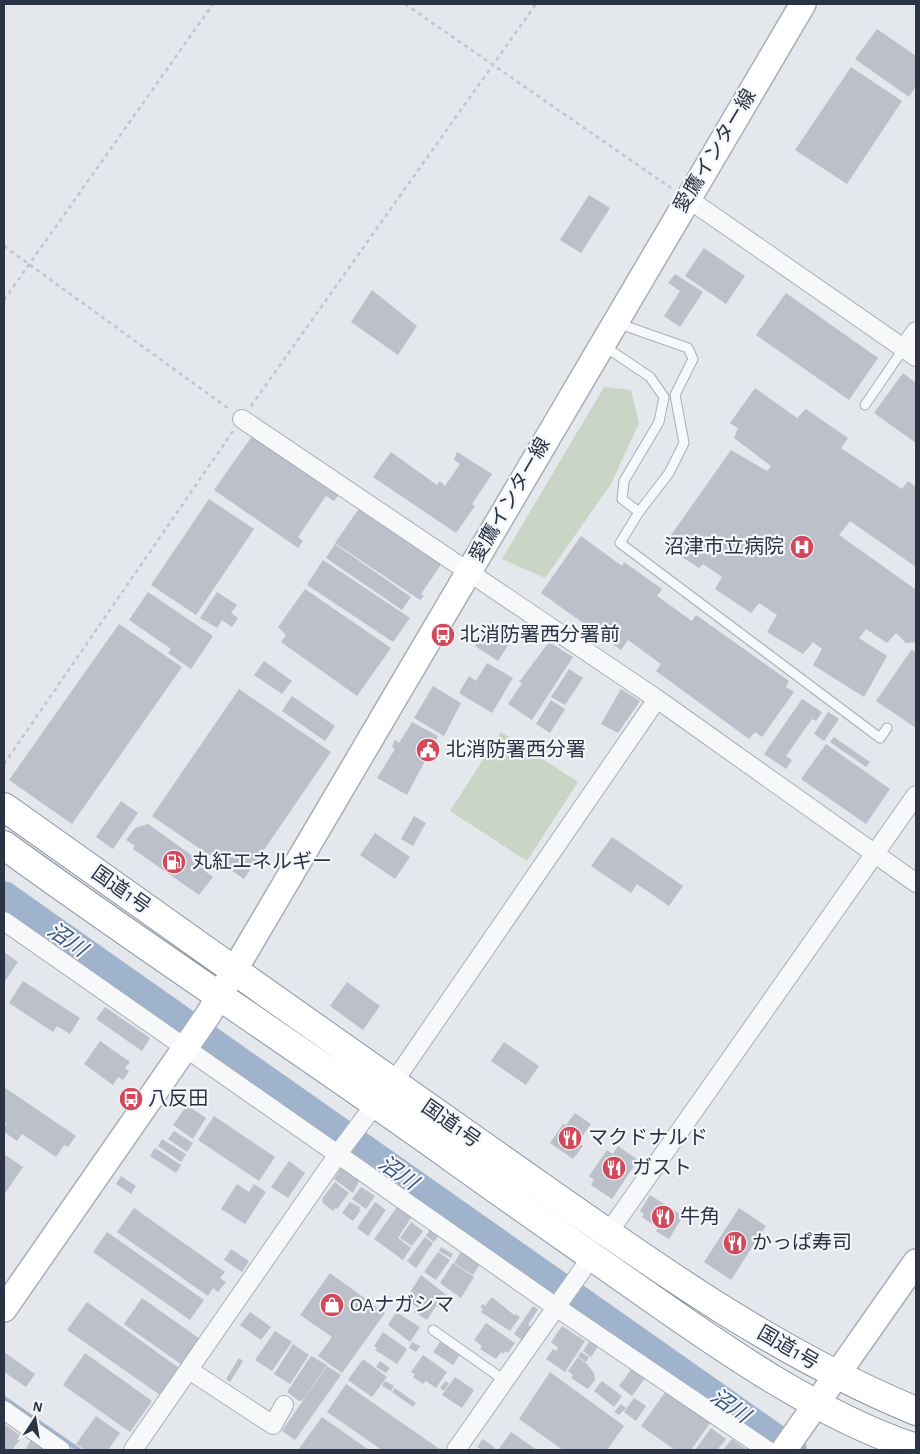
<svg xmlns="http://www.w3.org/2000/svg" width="920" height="1454" font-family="'Alegreya Sans','Noto Sans JP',sans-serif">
  <rect width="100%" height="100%" fill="#e4e7ec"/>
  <path fill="#c9d6c5" d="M604,387L631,390L639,423L611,484L545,578L502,559Z
    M501,732L578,782L527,861L450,811Z"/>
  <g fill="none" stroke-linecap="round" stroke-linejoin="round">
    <path stroke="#9fb4cc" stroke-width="4.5" d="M4,1398L79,1450"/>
    <path stroke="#9fb4cc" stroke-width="28" d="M4,895L793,1450"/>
  </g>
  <path fill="#bbc0ca" d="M877,29L916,56V86L909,97L855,59Z
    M851,67L902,101L847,184L795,150Z
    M589,195L610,208L581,253L560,240Z
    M704,248L745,276L726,304L685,276Z
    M675,274L703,292L680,327L664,316L680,291L668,283Z
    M372,290L417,326L398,355L351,322Z
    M786,293L878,358L849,400L756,335Z
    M903,373L916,383V443L874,413Z
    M755,388L797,418L806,409L848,438L841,448L902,489L908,481L916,487V567L850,521L839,535L915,589L916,587V642L906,643L896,633L887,643L866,629L859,638L887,656L864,697L813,665L822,649L813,642L803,654L767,632L777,615L759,603L751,613L715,589L722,577L703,564L699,568L664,545L731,450L767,471L771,466L734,438L738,428L730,423Z
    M255,432L341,492L334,501L326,496L298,537L303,541L298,548L214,490Z
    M391,452L437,485L440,481L445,486L460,464L454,460L457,452L492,474L472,504L475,506L456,533L373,477Z
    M209,499L254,529L196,615L151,585Z
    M360,507L442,563L421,594L424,596L420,600L335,543Z
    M581,536L622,566L624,562L662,589L657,596L692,621L696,615L789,681L786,687L794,692L762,737L755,732L749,739L656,671L661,664L628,640L621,650L541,593Z
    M335,544L411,597L402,610L326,558Z
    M323,560L410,618L393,642L307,585Z
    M305,589L391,648L357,696L281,642L286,635L278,627Z
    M148,592L213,636L191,669L168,653L171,649L129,620Z
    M217,592L237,605L231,613L238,618L232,627L222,620L217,628L200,618Z
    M490,621L514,636L498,661L475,646Z
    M119,624L182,667L72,824L9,780Z
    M549,642L573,657L532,720L508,704L522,683L519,682Z
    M912,649L916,653V728L876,701Z
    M264,661L292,681L282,694L254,675Z
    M487,663L513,678L492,713L459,693L469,676L476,681Z
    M569,669L583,678L565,705L551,697Z
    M433,686L461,703L444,736L414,718Z
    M239,689L331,752L244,879L152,816Z
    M621,689L640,701L618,733L601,724Z
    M292,696L335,726L325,741L282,711Z
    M802,699L822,712L816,721L812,719L786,756L792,760L786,769L764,754Z
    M551,700L565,709L550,733L536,724Z
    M828,712L839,719L824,741L814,734Z
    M412,722L438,736L407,795L377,778L395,749L392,747L395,740L399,743Z
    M834,737L870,762L866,767L830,742Z
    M826,744L890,789L866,824L801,779Z
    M121,801L138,813L113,849L96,837Z
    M414,816L426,823L413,846L401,839Z
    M148,824L208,867L205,871L213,877L199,895L133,849L135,846L126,840L135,828Z
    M375,833L410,857L395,879L360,855Z
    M612,837L683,886L669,906L637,884L631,893L591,866Z
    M4,952L18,962L5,981L4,980Z
    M23,981L80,1018L70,1034L57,1026L53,1032L9,1003Z
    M347,982L380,1006L363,1030L330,1006Z
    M105,1007L150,1038L142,1051L96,1019Z
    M100,1041L130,1062L125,1068L129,1071L123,1080L118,1077L113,1085L84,1064Z
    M504,1042L539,1066L526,1085L491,1061Z
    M4,1087L76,1136L68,1147L64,1145L56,1157L22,1134L17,1141L4,1132L6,1123L4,1121Z
    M187,1105L206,1118L193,1139L173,1125Z
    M575,1113L591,1124L578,1142L583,1146L573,1159L550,1143L563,1124L566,1125Z
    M214,1116L275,1157L259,1181L198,1140Z
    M174,1131L193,1143L187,1152L168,1139Z
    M162,1139L186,1154L181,1162L158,1146Z
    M618,1146L638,1160L612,1199L591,1185L594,1180L589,1176L607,1150L613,1154Z
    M155,1148L181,1165L176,1173L150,1156Z
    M4,1154L23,1167L4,1195Z
    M289,1161L305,1173L288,1198L271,1187Z
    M343,1165L361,1177L353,1193L334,1179Z
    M121,1176L136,1186L131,1194L116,1184Z
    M335,1182L349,1193L337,1209L335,1208L333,1211L323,1203L322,1199Z
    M237,1184L249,1192L254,1184L266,1192L245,1224L221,1209Z
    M361,1187L375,1196L366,1209L352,1199Z
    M650,1195L683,1216L669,1239L656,1231L658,1228L642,1217L644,1214L640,1211Z
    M350,1202L360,1207L359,1209L361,1210L353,1221L342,1213Z
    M375,1202L386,1210L368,1236L357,1228Z
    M400,1203L414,1213L398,1238L411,1248L403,1260L374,1239Z
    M134,1208L225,1272L220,1278L226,1282L218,1292L213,1288L208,1296L117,1232Z
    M739,1208L766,1226L731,1280L704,1262Z
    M411,1222L423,1231L412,1246L400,1238Z
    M431,1228L440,1234L434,1242L426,1236Z
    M107,1232L204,1300L190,1320L93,1252Z
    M425,1237L433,1243L416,1268L407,1261Z
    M441,1247L453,1254L451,1258L439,1251Z
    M231,1249L249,1261L242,1272L224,1260Z
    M462,1250L481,1262L473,1275L454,1263Z
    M438,1252L450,1260L436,1280L424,1272Z
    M453,1263L474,1277L461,1298L440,1283Z
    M330,1273L385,1313L342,1373L318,1356L332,1337L300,1315Z
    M421,1275L449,1297L442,1309L436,1306L427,1320L414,1312L417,1307L406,1299Z
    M492,1297L514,1315L516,1314L520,1317L510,1331L481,1312L483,1309L480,1307L483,1304L485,1306Z
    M142,1298L200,1339L182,1365L124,1324Z
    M87,1302L179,1368L160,1395L67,1330Z
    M533,1306L538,1309L528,1325L531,1326L522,1340L514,1334Z
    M250,1312L271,1327L261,1340L240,1325Z
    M396,1312L420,1327L410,1342L388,1325Z
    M486,1323L515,1343L508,1353L505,1351L503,1354L501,1352L496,1359L480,1349L482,1346L474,1340Z
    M562,1326L585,1341L565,1372L546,1359L553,1349L556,1351L558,1348L551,1342Z
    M275,1331L292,1342L272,1371L255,1360Z
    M383,1332L407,1349L397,1364L375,1350L377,1348L374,1346Z
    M591,1339L599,1345L591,1357L583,1351Z
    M412,1342L420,1346L416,1352L409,1348Z
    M440,1342L460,1355L453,1365L433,1352Z
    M293,1344L309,1355L290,1384L274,1374Z
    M4,1352L35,1374L26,1387L4,1372Z
    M581,1352L589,1357L586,1362L578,1356Z
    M85,1353L152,1401L130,1432L63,1385Z
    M423,1355L447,1372L436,1388L426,1381L423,1384L413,1377L415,1374L411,1372Z
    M311,1356L327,1365L303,1400L299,1401L287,1392Z
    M578,1357L586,1363L594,1373L595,1380L588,1389L571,1378L573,1375L568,1371Z
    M239,1358L243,1361L230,1382L226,1379Z
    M363,1359L387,1377L372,1397L348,1380Z
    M380,1361L390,1368L386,1373L376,1367Z
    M327,1366L341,1375L295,1440L282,1431Z
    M633,1367L646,1377L632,1396L619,1386Z
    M550,1372L624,1426L607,1450H563L519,1419Z
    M455,1377L474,1390L462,1408L442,1395Z
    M385,1381L394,1386L391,1391L382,1386Z
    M445,1381L449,1383L444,1391L440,1388Z
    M602,1381L622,1396L614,1407L594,1391Z
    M346,1384L441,1450H382L327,1412Z
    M395,1388L416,1403L413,1407L392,1392Z
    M666,1391L710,1423L691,1450H675L641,1426Z
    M634,1398L646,1406L636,1421L624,1412Z
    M621,1404L626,1408L619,1415L614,1412Z
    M96,1416L120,1433L108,1450H85L76,1444Z
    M322,1417L369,1450H298Z
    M4,1424L22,1437L12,1450H4Z
    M711,1428L726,1439L717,1450H695Z
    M511,1432L537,1450H498Z
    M483,1439L495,1448L494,1450H482L477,1447Z
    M732,1439L747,1450H723Z
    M31,1440L45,1449V1450H25Z"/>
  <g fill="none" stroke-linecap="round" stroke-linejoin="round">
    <g stroke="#a9aeb7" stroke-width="11">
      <path id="lane" d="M604,346L650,377L664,397L659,422L624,481L622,499L639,512L669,473L684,443L675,395L693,359L688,348L617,323
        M865,405L904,348
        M639,512L620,543L880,738L887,728
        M433,1330L504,1380"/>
    </g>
    <g stroke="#a9aeb7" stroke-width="20">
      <path id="street" d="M687,198L916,357
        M904,348L916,331
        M242,419L657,699L916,883
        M4,921L556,1307L767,1450
        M393,1083L657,699
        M608,1233L916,795
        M189,1370L273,1425L284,1405
        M4,1410L61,1450
        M133,1450L343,1147L376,1103
        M456,1450L592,1256"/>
    </g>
    <g stroke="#a9aeb7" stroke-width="28">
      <path id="secondary" d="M4,1309L208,1015L803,4
        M784,1450L916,1262"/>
    </g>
    <g stroke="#8b94a3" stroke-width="30">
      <path id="highway" d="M4,807C169,924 333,1041 499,1157C632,1250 765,1349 916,1411
        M4,845C151,952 303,1051 451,1157C515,1203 580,1248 644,1293C725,1350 821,1417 916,1448"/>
    </g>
    <path stroke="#c2c5cb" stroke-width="2.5" stroke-dasharray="4 4" stroke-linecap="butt" d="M405,4L671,188
      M4,246L229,409
      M4,300L213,4
      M251,406L536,4
      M4,764L233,431"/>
    <use href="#lane" stroke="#f7f8fa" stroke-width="9"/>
    <use href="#street" stroke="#f7f8fa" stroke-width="18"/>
    <use href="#secondary" stroke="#fff" stroke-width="25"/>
    <use href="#highway" stroke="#fff" stroke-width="28"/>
  </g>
  <defs>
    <g id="hospital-disc" transform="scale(1.25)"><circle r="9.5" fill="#d1495b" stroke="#f4f6f9"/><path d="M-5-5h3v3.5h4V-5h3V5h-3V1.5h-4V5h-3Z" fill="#fff"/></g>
    <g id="bus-disc" transform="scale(1.25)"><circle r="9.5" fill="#d1495b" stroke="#f4f6f9"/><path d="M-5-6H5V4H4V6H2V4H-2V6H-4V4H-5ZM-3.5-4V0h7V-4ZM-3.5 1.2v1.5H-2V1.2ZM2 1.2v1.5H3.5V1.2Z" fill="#fff"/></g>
    <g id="civic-disc" transform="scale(1.25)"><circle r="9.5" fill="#d1495b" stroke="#f4f6f9"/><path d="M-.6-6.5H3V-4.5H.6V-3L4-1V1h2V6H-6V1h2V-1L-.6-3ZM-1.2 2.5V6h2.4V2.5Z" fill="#fff"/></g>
    <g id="fuel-disc" transform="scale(1.25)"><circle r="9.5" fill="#d1495b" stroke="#f4f6f9"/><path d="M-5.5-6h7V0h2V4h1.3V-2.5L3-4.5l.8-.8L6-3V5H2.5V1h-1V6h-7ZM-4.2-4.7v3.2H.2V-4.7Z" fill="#fff"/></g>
    <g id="restaurant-disc" transform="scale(1.25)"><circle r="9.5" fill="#d1495b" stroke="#f4f6f9"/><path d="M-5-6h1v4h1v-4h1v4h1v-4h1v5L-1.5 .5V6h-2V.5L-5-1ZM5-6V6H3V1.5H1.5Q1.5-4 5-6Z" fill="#fff"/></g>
    <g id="shop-disc" transform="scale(1.25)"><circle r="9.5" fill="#d1495b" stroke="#f4f6f9"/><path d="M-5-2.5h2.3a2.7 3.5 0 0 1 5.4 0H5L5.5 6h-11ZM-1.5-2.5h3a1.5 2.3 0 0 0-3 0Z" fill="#fff"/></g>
  </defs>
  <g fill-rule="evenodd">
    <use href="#hospital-disc" x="802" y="547"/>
    <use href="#bus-disc" x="443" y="635"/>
    <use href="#civic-disc" x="428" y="750"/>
    <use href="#fuel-disc" x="174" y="862"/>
    <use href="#bus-disc" x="131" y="1099"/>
    <use href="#restaurant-disc" x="570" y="1138"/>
    <use href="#restaurant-disc" x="614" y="1168"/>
    <use href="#restaurant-disc" x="663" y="1217"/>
    <use href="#restaurant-disc" x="735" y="1243"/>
    <use href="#shop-disc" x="332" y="1305"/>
  </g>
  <g text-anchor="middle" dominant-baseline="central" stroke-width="4.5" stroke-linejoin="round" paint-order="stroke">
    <g font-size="20" fill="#2b3445" stroke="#f4f6f9">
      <text transform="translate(715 151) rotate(-59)">愛鷹インター線</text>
      <text transform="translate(510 500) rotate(-60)">愛鷹インター線</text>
      <text transform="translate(121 890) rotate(35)">国道1号</text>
      <text transform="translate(451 1124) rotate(35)">国道1号</text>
      <text transform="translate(788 1348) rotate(30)">国道1号</text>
    </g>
    <g font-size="20" fill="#2b3445" stroke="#f4f6f9" text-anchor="start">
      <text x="784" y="547" text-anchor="end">沼津市立病院</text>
      <text x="460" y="635">北消防署西分署前</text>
      <text x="446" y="750">北消防署西分署</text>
      <text x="192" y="862">丸紅エネルギー</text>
      <text x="148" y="1099">八反田</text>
      <text x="588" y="1138">マクドナルド</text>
      <text x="632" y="1168">ガスト</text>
      <text x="680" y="1217">牛角</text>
      <text x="752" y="1243">かっぱ寿司</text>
      <text x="350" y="1305">OAナガシマ</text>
    </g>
    <g font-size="21" font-style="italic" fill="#34527a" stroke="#f4f6f9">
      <text transform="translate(67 940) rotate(35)">沼川</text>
      <text transform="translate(398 1173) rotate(35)">沼川</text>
      <text transform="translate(730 1406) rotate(35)">沼川</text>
    </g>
  </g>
  <rect width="920" height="1454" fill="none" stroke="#2b3445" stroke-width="10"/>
  <g transform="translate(35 1419) rotate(12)" stroke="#f4f6f9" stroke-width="4" paint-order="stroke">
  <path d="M0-4L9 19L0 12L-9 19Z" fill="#2b3445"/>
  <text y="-8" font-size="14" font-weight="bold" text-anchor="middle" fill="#2b3445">N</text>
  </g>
</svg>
